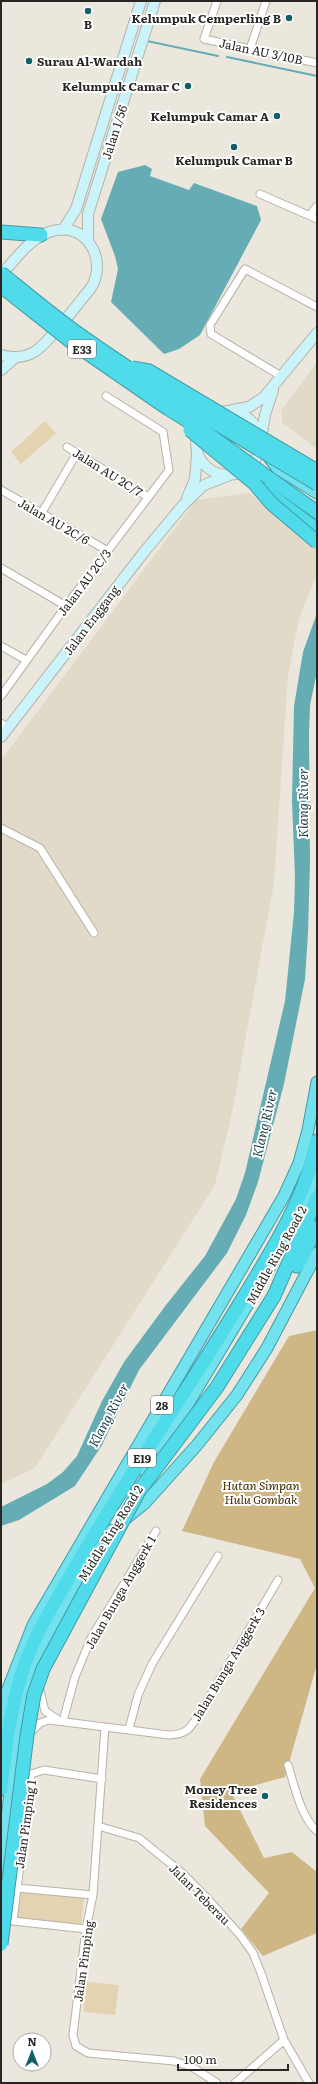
<svg xmlns="http://www.w3.org/2000/svg" width="318" height="2084" font-family="Literata,serif">
  <rect width="100%" height="100%" fill="#ebe7dc"/>
  <path fill="#e2dac9" d="M317,362V449L282,423L281,411Z
    M249,493L317,549V574L299,619L288,676L274,883L233,1108L215,1185L35,1468L1,1484V760L196,500Z"/>
  <path fill="#e3d3b1" d="M45,421L56,433L21,464L11,452Z
    M20,1891L84,1898L81,1925L17,1918Z
    M87,1982L119,1985L115,2015L83,2012Z"/>
  <path fill="#ceb784" d="M317,1330V1664L285,1777L231,1792L264,1858L292,1852L317,1872V1933L263,1956L241,1929L269,1893L205,1826L200,1779L315,1588L300,1559L182,1531L214,1462L289,1336Z"/>
  <path fill="#65acb5" d="M145,165L152,169L150,176L189,190L194,183L257,206L261,220L200,335L179,349L164,354L111,302L118,269L115,256L101,219L118,172Z
    M317,613V672L310,705L309,733L310,861L308,933L305,979L284,1084L258,1182L246,1215L227,1253L139,1370L102,1445L75,1486L19,1520L1,1526V1507L47,1484L63,1472L77,1456L102,1401L124,1362L166,1305L205,1256L236,1199L245,1173L285,1001L294,912L295,877L292,801L294,706L303,652Z"/>
  <g fill="none" stroke-linecap="round" stroke-linejoin="round">
    <path stroke="#65acb5" stroke-width="2" d="M147,41L218,56
      M227,57L317,76"/>
    <g stroke="#b7b2a8" stroke-width="9">
      <path id="minor" d="M217,1L204,39L317,63
        M250,49L266,1
        M260,194L317,219
        M310,215L317,206
        M281,376L211,334L210,325L245,269L317,307
        M67,447L148,497
        M1,490L108,551
        M41,514L77,453
        M1,568L66,606
        M1,646L26,660
        M1,696L66,606L169,470L163,432L106,396
        M1,723L8,728
        M1,828L40,848L94,933
        M39,1687L45,1711L57,1719
        M63,1721L75,1677L91,1638L156,1531
        M105,1727L93,1895L86,1929L73,2035L76,2046L88,2053L174,2061L192,2067L217,2083
        M129,1729L138,1695L152,1664L218,1556
        M29,1734L40,1723L49,1720L169,1735C188,1734 189,1729 199,1715L278,1580
        M288,1765C294,1784 301,1818 317,1831
        M98,1826L139,1838L182,1873L207,1898L240,1935L253,1953L261,1973L284,2040L235,2083
        M17,1888L93,1895
        M86,1929L13,1921L31,1774L44,1770L102,1779
        M284,2040L309,2083"/>
    </g>
    <g stroke="#b7b2a8" stroke-width="12">
      <path id="secondary" d="M63,230L76,209L141,1
        M88,241V214L155,1
        M1,275C15,260 29,239 49,232C84,219 109,258 91,288C79,302 48,344 34,352C24,358 12,358 1,355
        M1,370L16,357
        M232,410L249,407L264,397L317,333
        M196 443a32 32 0 1 1 64 0a32 32 0 1 1-64 0Z
        M261,438L265,415L273,390
        M187,498L195,479L197,454
        M1,737L144,552L183,505L204,485L230,475"/>
    </g>
    <g stroke="#429ca5" stroke-width="13">
      <path id="trunk" d="M268,456L277,468L317,493
        M146,1474L266,1274L304,1206L317,1172
        M124,1520L145,1503L197,1445L237,1395L267,1348L317,1253
        M1,1725L6,1694L33,1625L284,1196L299,1163L308,1130L317,1082
        M1,1877L14,1753L27,1692L37,1659L50,1629L112,1530"/>
    </g>
    <g stroke="#429ca5" stroke-width="15">
      <path id="motorway" d="M1,232L41,235
        M269,478L317,512
        M261,488L317,530
        M297,1266L317,1227
        M274,1296L317,1198
        M1,1789C5,1748 11,1705 24,1666C37,1629 60,1594 80,1559C130,1473 187,1391 239,1305C270,1254 305,1200 317,1141"/>
    </g>
    <use href="#minor" stroke="#fff" stroke-width="7"/>
    <use href="#secondary" stroke="#caf4f9" stroke-width="10"/>
    <use href="#trunk" stroke="#73e2ef" stroke-width="11"/>
    <use href="#motorway" stroke="#50dbeb" stroke-width="13"/>
    <g stroke="#429ca5" stroke-width="15" stroke-linecap="butt">
      <path id="motorway-bridge" d="M1,273C27,294 53,316 80,335C156,389 237,436 317,484
        M1,286L73,343L167,408L204,431L269,478
        M132,368L149,371L317,471
        M190,430L254,483L271,503L317,542
        M1,1944L27,1735L34,1695L43,1669L139,1491L217,1387L274,1296"/>
    </g>
    <use href="#motorway-bridge" stroke="#50dbeb" stroke-width="13"/>
  </g>
  <g fill="#116069" stroke="#fff" stroke-width="1.5">
    <circle cx="88" cy="11" r="4"/>
    <circle cx="289" cy="18" r="4"/>
    <circle cx="29" cy="61" r="4"/>
    <circle cx="188" cy="86" r="4"/>
    <circle cx="277" cy="116" r="4"/>
    <circle cx="234" cy="147" r="4"/>
    <circle cx="265" cy="1796" r="4"/>
  </g>
  <g text-anchor="middle" dominant-baseline="central" stroke-width="4" stroke-linejoin="round" paint-order="stroke">
    <g fill="#fff" stroke="#686764" stroke-width="1">
      <rect x="68" y="340" width="28" height="18" rx="3"/>
      <rect x="151" y="1396" width="22" height="18" rx="3"/>
      <rect x="128" y="1449" width="28" height="18" rx="3"/>
    </g>
    <g font-size="11" font-weight="bold" fill="#282622">
      <text x="82" y="349">E33</text>
      <text x="162" y="1405">28</text>
      <text x="142" y="1458">E19</text>
    </g>
    <g font-size="12" font-weight="bold" fill="#282622" stroke="#fff" text-anchor="end">
      <text x="281" y="18">Kelumpuk Cemperling B</text>
      <text x="88" y="24" text-anchor="middle">B</text>
      <text x="37" y="61" text-anchor="start">Surau Al-Wardah</text>
      <text x="180" y="86">Kelumpuk Camar C</text>
      <text x="269" y="116">Kelumpuk Camar A</text>
      <text x="234" y="160" text-anchor="middle">Kelumpuk Camar B</text>
      <text x="257" y="1789">Money Tree<tspan x="257" dy="14">Residences</tspan></text>
    </g>
    <g font-size="12" fill="#282622" stroke="#fff">
      <text transform="translate(261 51) rotate(12)">Jalan AU 3/10B</text>
      <text transform="translate(114 132) rotate(-72)">Jalan 1/56</text>
      <text transform="translate(108 472) rotate(32)">Jalan AU 2C/7</text>
      <text transform="translate(54 521) rotate(30)">Jalan AU 2C/6</text>
      <text transform="translate(84 582) rotate(-53)">Jalan AU 2C/3</text>
      <text transform="translate(91 620) rotate(-53)">Jalan Enggang</text>
      <text transform="translate(276 1255) rotate(-61)">Middle Ring Road 2</text>
      <text transform="translate(110 1533) rotate(-58)">Middle Ring Road 2</text>
      <text transform="translate(120 1592) rotate(-60)">Jalan Bunga Anggerk 1</text>
      <text transform="translate(228 1664) rotate(-59)">Jalan Bunga Anggerk 3</text>
      <text transform="translate(25 1824) rotate(-82)">Jalan Pimping 1</text>
      <text transform="translate(200 1894) rotate(45)">Jalan Teberau</text>
      <text transform="translate(83 1961) rotate(-82)">Jalan Pimping</text>
    </g>
    <g font-size="12" font-style="italic" fill="#3f2e03" stroke="#fff">
      <text x="261" y="1485">Hutan Simpan<tspan x="261" dy="14">Hulu Gombak</tspan></text>
    </g>
    <g font-size="13" font-style="italic" fill="#1b3e42" stroke="#fff">
      <text transform="translate(302 803) rotate(-90)">Klang River</text>
      <text transform="translate(264 1123) rotate(-77)">Klang River</text>
      <text transform="translate(108 1415) rotate(-62)">Klang River</text>
    </g>
  </g>
  <rect width="318" height="2084" fill="none" stroke="#282622" stroke-width="4"/>
  <g transform="translate(32 2052)"><circle r="19" fill="#ffffff" stroke="#a9a8a7"/>
  <path d="M0-3L7 15L0 10L-7 15Z" fill="#116069"/>
  <text y="-6" font-size="11" font-weight="bold" text-anchor="middle" fill="#282622">N</text>
  </g>
  <path d="M178 2064v6h110v-6" fill="none" stroke="#282622" stroke-width="2"/>
  <text x="184" y="2064" font-size="12" fill="#282622" stroke="#ffffff" stroke-width="3" paint-order="stroke">100 m</text>
</svg>
